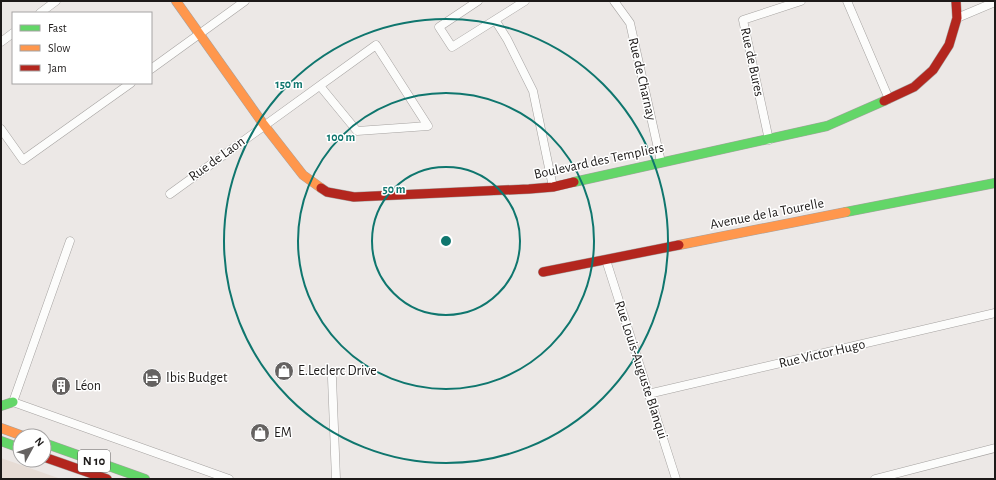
<svg xmlns="http://www.w3.org/2000/svg" width="996" height="480" font-family="'Alegreya Sans',sans-serif">
  <rect width="100%" height="100%" fill="#ece8e6"/>
  <path fill="#e6dcd5" d="M1,458L61,479H1Z"/>
  <g fill="none" stroke-linecap="round" stroke-linejoin="round">
    <g stroke="#a5a2a0" stroke-width="9">
      <path id="street" d="M478,1L439,27L452,47L525,1
        M614,1L630,23L661,162
        M847,1L889,99
        M40,13L56,1
        M957,18L995,2
        M495,20L507,39L533,91L553,187
        M1,42L13,33
        M151,69L245,1
        M1,129L23,160L131,83
        M769,140L743,20L801,1
        M170,194L376,45L428,126L357,131L320,86
        M70,241L13,402L229,479
        M606,260L676,479
        M332,378L336,479
        M648,394L995,313
        M875,479L995,448"/>
    </g>
    <g stroke="#a5a2a0" stroke-width="10">
      <path id="fast" d="M574,182L827,126L884,101
        M846,212L995,183
        M1,406L13,402
        M1,441L20,448
        M44,443L145,479"/>
    </g>
    <g stroke="#a5a2a0" stroke-width="10">
      <path id="slow" d="M176,1L264,125L303,175L321,188
        M679,245L846,212
        M1,428L23,436"/>
    </g>
    <g stroke="#a5a2a0" stroke-width="10">
      <path id="jam" d="M884,101L914,87L933,70L949,45L957,18L956,1
        M321,188L327,192L354,197L529,189L553,187L574,182
        M543,272L679,245
        M44,457L107,479"/>
    </g>
    <use href="#street" stroke="#fcfcfb" stroke-width="8"/>
    <use href="#fast" stroke="#63d668" stroke-width="9"/>
    <use href="#slow" stroke="#ff974d" stroke-width="9"/>
    <use href="#jam" stroke="#b3261e" stroke-width="9"/>
  </g>
  <g fill="none" stroke="#0f766e" stroke-width="2">
    <circle cx="446" cy="241" r="74"/>
    <circle cx="446" cy="241" r="148"/>
    <circle cx="446" cy="241" r="222"/>
  </g>
  <defs>
    <g id="shop-disc" transform="scale(1)"><circle r="9.5" fill="#656261" stroke="#fff"/><path d="M-5-2.5h2.3a2.7 3.5 0 0 1 5.4 0H5L5.5 6h-11ZM-1.5-2.5h3a1.5 2.3 0 0 0-3 0Z" fill="#fff"/></g>
    <g id="hotel-disc" transform="scale(1)"><circle r="9.5" fill="#656261" stroke="#fff"/><path d="M-6-4.5h1.5V1H6V5H4.5V3h-9V5H-6ZM-4 0a1.8 1.8 0 1 1 3.6 0ZM.5 0V-2.5h3Q6-2.5 6 0Z" fill="#fff"/></g>
    <g id="building-disc" transform="scale(1)"><circle r="9.5" fill="#656261" stroke="#fff"/><path d="M-4-6H4V6H1V3H-1V6H-4ZM-2.5-4.3h1.7v1.8h-1.7ZM.8-4.3h1.7v1.8H.8ZM-2.5-1h1.7V.8h-1.7ZM.8-1h1.7V.8H.8Z" fill="#fff"/></g>
  </defs>
  <g fill-rule="evenodd">
    <use href="#shop-disc" x="284" y="371"/>
    <use href="#hotel-disc" x="152" y="378"/>
    <use href="#building-disc" x="61" y="386"/>
    <use href="#shop-disc" x="260" y="433"/>
  </g>
  <g text-anchor="middle" dominant-baseline="central" stroke-width="3" stroke-linejoin="round" paint-order="stroke">
    <rect fill="#fff" stroke="#615f5e" stroke-width="1" x="78" y="450" width="32" height="22" rx="3"/>
    <g font-size="13" font-weight="bold" fill="#1d1a19">
      <text x="94" y="461">N 10</text>
    </g>
    <g font-size="14" fill="#1d1a19" stroke="#fff">
      <text transform="translate(752 62) rotate(78)">Rue de Bures</text>
      <text transform="translate(642 79) rotate(77)">Rue de Charnay</text>
      <text transform="translate(217 159) rotate(-36)">Rue de Laon</text>
      <text transform="translate(599 161) rotate(-12)">Boulevard des Templiers</text>
      <text transform="translate(767 214) rotate(-11)">Avenue de la Tourelle</text>
      <text transform="translate(822 354) rotate(-13)">Rue Victor Hugo</text>
      <text transform="translate(641 370) rotate(72)">Rue Louis-Auguste Blanqui</text>
    </g>
    <g font-size="14" fill="#1d1a19" stroke="#fff" text-anchor="start">
      <text x="298" y="371">E.Leclerc Drive</text>
      <text x="166" y="378">Ibis Budget</text>
      <text x="75" y="386">Léon</text>
      <text x="274" y="433">EM</text>
    </g>
  </g>
  <circle cx="446" cy="241" r="6" fill="#0f766e" stroke="#fff" stroke-width="2"/>
  <g font-size="12" text-anchor="middle" font-weight="bold" fill="#0f766e" stroke="#fff" stroke-width="3" stroke-linejoin="round" paint-order="stroke">
    <text x="289" y="88">150 m</text>
    <text x="341" y="141">100 m</text>
    <text x="394" y="193">50 m</text>
  </g>
  <rect width="996" height="480" fill="none" stroke="#1d1a19" stroke-width="4"/>
  <rect x="12" y="12" width="140" height="72" fill="#ffffff" stroke="#a5a3a3"/>
  <rect x="20" y="25" width="20" height="6" fill="#63d668" stroke="#a5a3a3"/>
  <text x="48" y="32" font-size="12" fill="#1d1a19">Fast</text>
  <rect x="20" y="45" width="20" height="6" fill="#ff974d" stroke="#a5a3a3"/>
  <text x="48" y="52" font-size="12" fill="#1d1a19">Slow</text>
  <rect x="20" y="65" width="20" height="6" fill="#b3261e" stroke="#a5a3a3"/>
  <text x="48" y="72" font-size="12" fill="#1d1a19">Jam</text>
  <g transform="translate(32 448) rotate(50)"><circle r="19" fill="#ffffff" stroke="#a5a3a3"/>
  <path d="M0-3L7 15L0 10L-7 15Z" fill="#656261"/>
  <text y="-6" font-size="11" font-weight="bold" text-anchor="middle" fill="#1d1a19">N</text>
  </g>
</svg>
